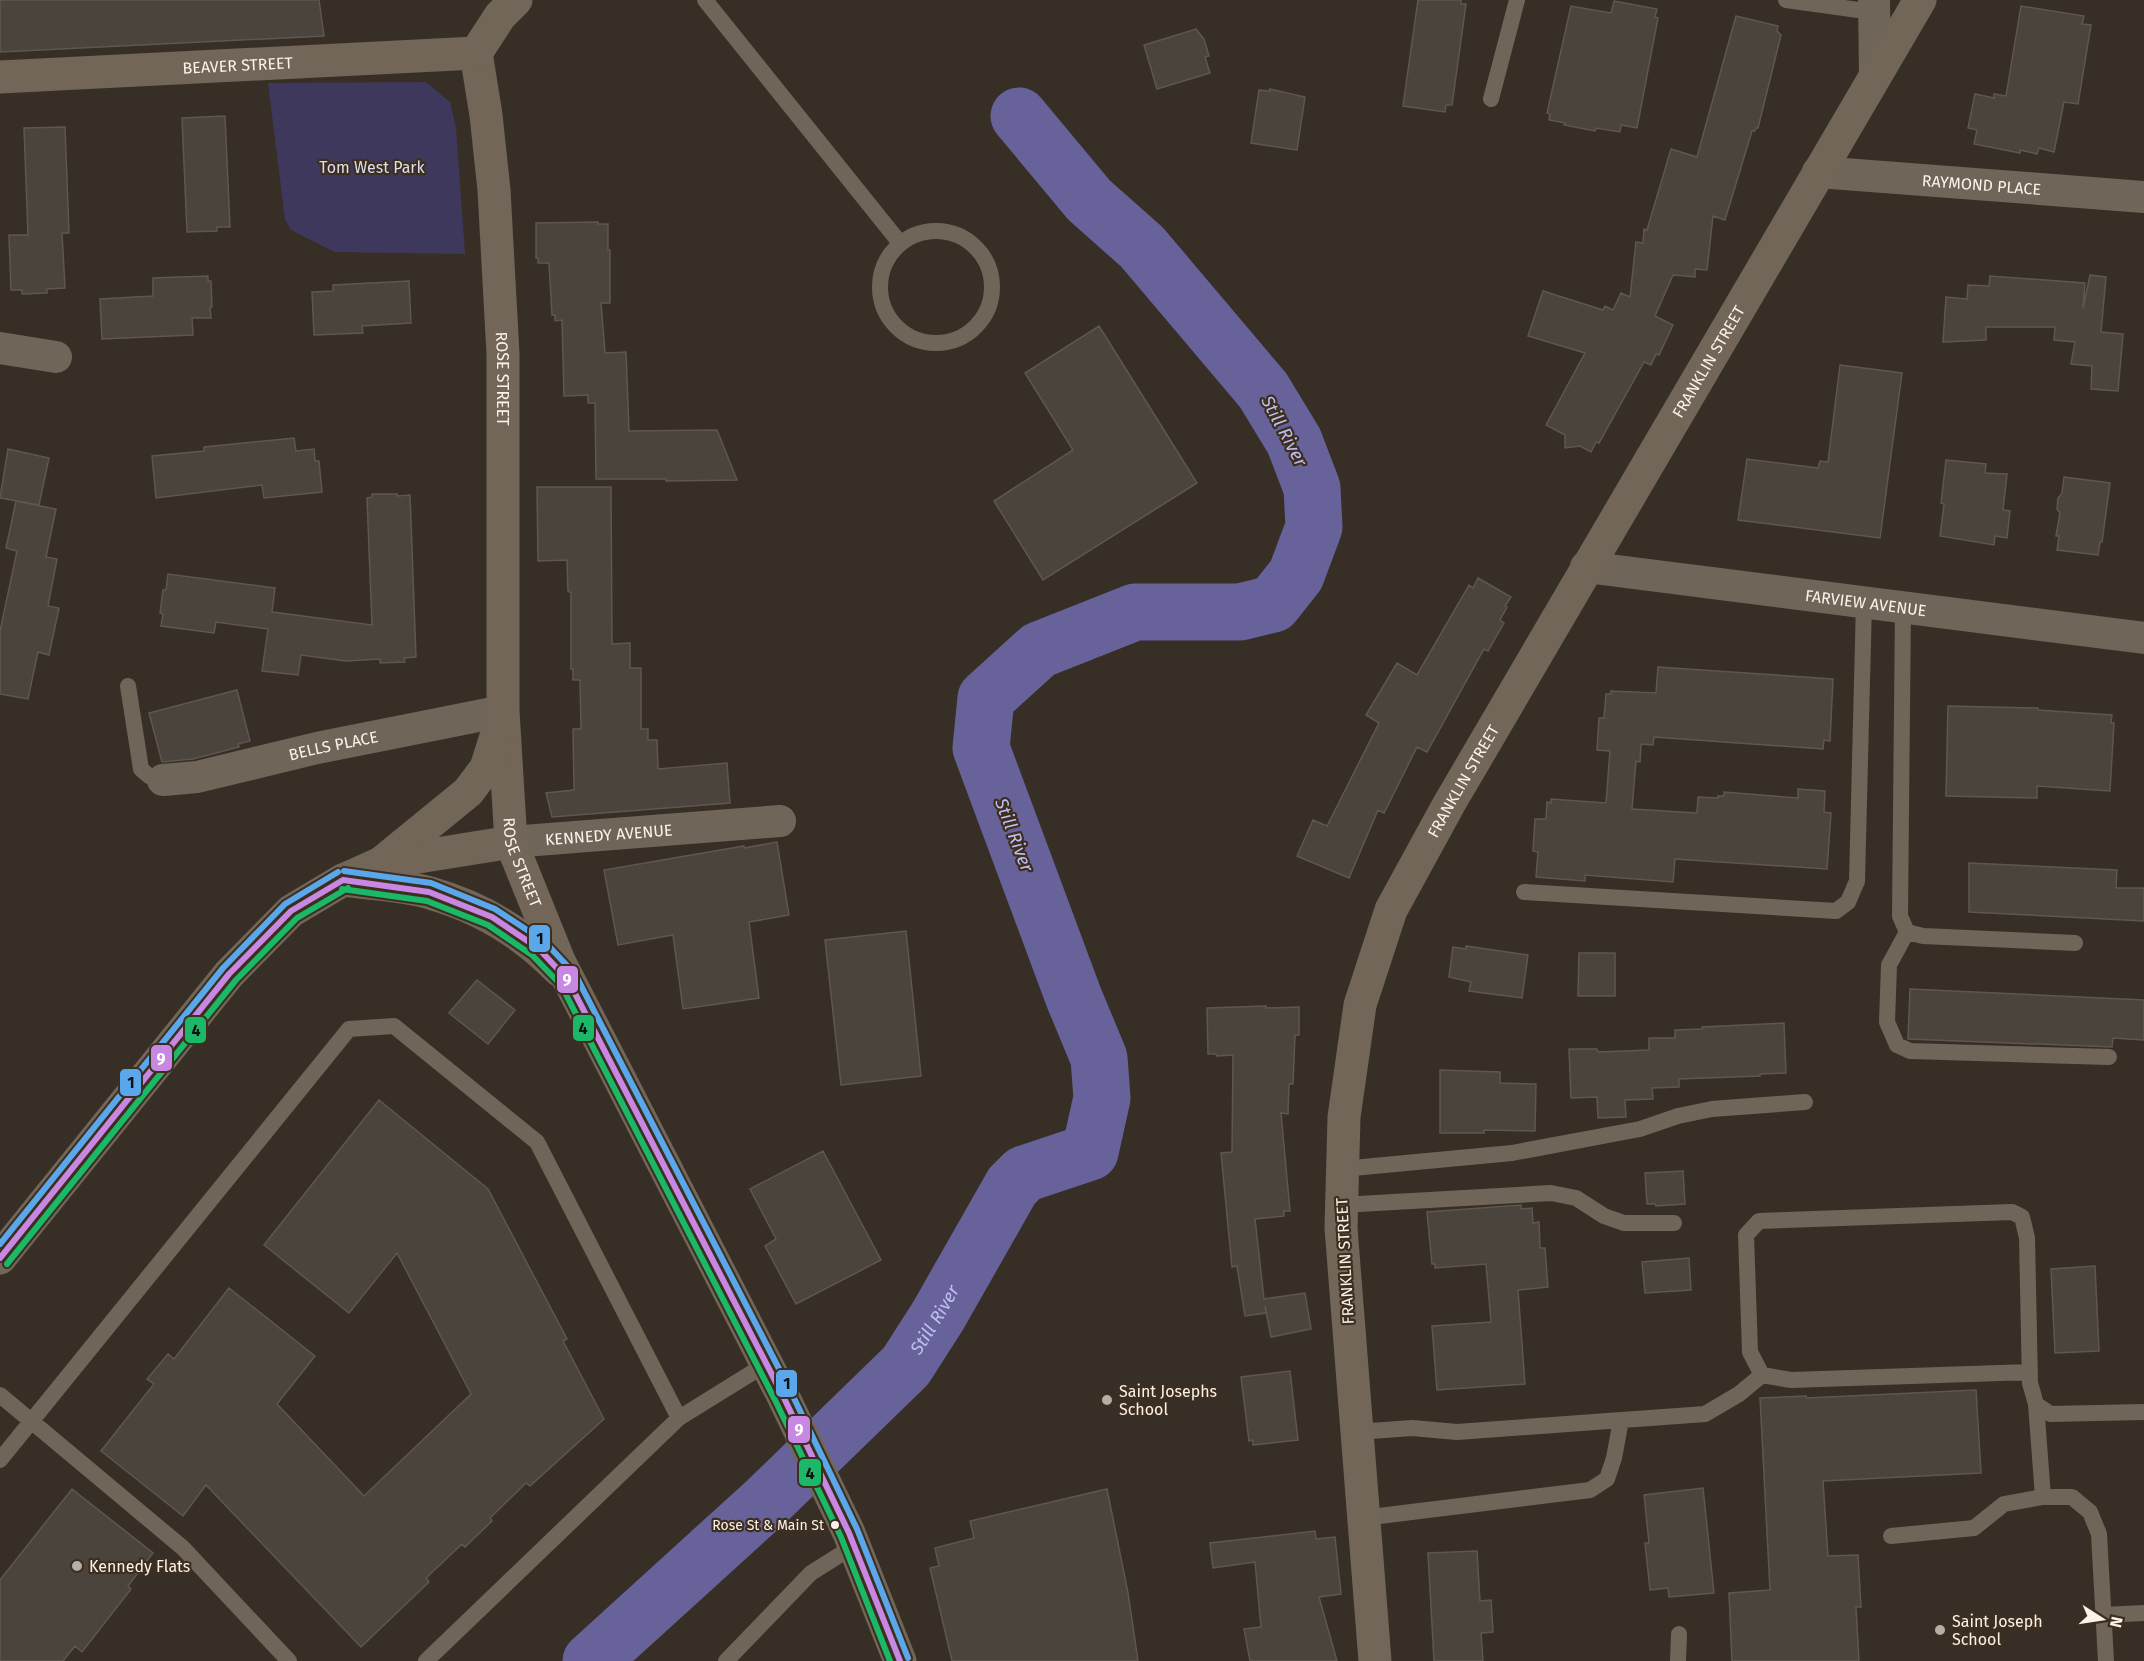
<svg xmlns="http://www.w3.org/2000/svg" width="2144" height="1661" font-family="'Fira Sans',sans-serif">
  <rect width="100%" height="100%" fill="#372f26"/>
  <path fill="#3e395c" d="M426,82L450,102L456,128L465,254L335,252L291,230L285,219L268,83Z"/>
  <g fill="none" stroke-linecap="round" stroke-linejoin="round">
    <path stroke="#676299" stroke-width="57" id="s1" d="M591,1661L767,1501L906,1366L938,1316L1012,1186L1024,1174L1090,1152L1102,1098L1099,1058L1074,998L981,748L986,698L1039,650L1135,612H1240L1273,604L1296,575L1314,527L1312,488L1294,441L1263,390L1142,247L1089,200L1019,116"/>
  </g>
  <path fill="#4a443d" stroke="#5e5750" stroke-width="1.5" d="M0,0H319L324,36L0,52Z
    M1418,0H1461V4H1466L1452,105H1446L1445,112L1403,106Z
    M1614,1L1657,9L1655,17L1658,18L1637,128L1621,125L1620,132L1596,128L1595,131L1564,125L1565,123L1549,120L1550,114L1547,113L1571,6L1611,13Z
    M2021,6L2084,16L2082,24L2091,25L2078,104L2064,102L2054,152L2039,148L2037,154L2020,150V153L1974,144L1977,130L1968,128L1975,94L1994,98V94L2006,96Z
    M1736,16L1778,26L1777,31L1781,35L1758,128H1756L1755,131H1752L1725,220L1713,216L1707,270L1695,269V277L1673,275L1655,316L1673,325L1659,355L1656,354L1651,365L1644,362L1599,443L1596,442L1591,452L1580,446L1565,448V435L1546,425L1585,353L1528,336L1543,291L1603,310L1605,306L1613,310L1621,293L1630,297L1636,242L1643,243L1644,229L1647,230L1671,149L1697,157Z
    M1196,29L1204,39L1209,56L1205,57L1210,73L1157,89L1144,45Z
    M1270,89L1305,97L1297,150L1251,143L1259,90L1270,91Z
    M225,116L230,227H217V231L187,232L182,118Z
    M65,127L69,233H62L65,288L47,289V293L22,294V290H11L9,235H28L24,128Z
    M598,222V224H608V250H610V303H601L605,353L626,352L629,431L717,430L737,480L666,481V479H596L595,403H588V395L564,396L562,320L555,321V315H552L549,263H538V258H536V223Z
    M2090,275L2106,277L2101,332L2123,334L2118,391L2091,389L2092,366L2071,364L2075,342L2054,340L2055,327H1986V340L1943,342L1946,297L1967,299L1968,285L1989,286L1990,276L2085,283L2083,308Z
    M208,276V281H211L212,307H210L211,318H192L193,335L102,339L100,299L153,296V278Z
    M409,281L411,323L362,326L363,333L314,335L312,292L333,291V285Z
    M1099,326L1197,483L1043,580L994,501L1073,450L1025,373Z
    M1840,365L1902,373L1880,538L1738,520L1747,459L1818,468L1820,461L1828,462Z
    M294,438L296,451L314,449L315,461H319L322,492L264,498L262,485L156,498L152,456L204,451V447Z
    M8,449L49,458L39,505L0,498Z
    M1946,460L1986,464L1985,473L2007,474L2003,510L2010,511L2007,538L1995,536L1994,545L1940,536L1944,504L1941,503Z
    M2064,477L2110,483L2102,542H2100L2098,555L2057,550L2059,536H2056L2060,513L2057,509L2058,498L2062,493Z
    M537,487H611L612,644L630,643V668H641V729H648V740H657L658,769L727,763L730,803L552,817L546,793L574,790L573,729H581L580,680H573V669H571V593L568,591L567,560L538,561Z
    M372,494H397V496L410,495L416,657L404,658L405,662L380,663V659L346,661L301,655L298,675L262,671L268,629L216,622L214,633L161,626L163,614L160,613L163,590H166L168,574L275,588L272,612L372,625L367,498L372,497Z
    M16,501L56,509L46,557L57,559L48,606L59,608L49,655L38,652L28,699L0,694V631L17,551L6,548Z
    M1478,578L1511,597L1505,606L1507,607L1500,620L1504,623L1488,651L1484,649L1427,752L1417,747L1384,813L1378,810L1349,878L1297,856L1313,820L1327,826L1379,723L1366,715L1397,663L1417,675L1469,585L1473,588Z
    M1658,667L1833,679L1830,741L1824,740L1823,749L1654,737L1653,745L1641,744L1640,762L1636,761L1632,809L1697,813L1698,797L1718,798V796H1724V792L1798,798V789L1825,791L1824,812L1831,813L1827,869L1675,859L1673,882L1585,875V881L1536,877L1538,852L1533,851L1535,819H1546L1547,802L1551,803V799L1606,803L1610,751L1597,750L1599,718H1604L1606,694H1611V691L1656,693Z
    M237,690L250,741L238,744L239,747L193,759L162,762L149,713Z
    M1948,706L2038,708V710L2112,715L2111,723H2114L2110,791L2037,786V798L1946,796Z
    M777,842L789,915L749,922L759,998L683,1009L673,935L618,945L604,870L744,846V848Z
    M1969,863L2117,870L2116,888H2144V921L1969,912Z
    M906,931L921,1076L841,1085L825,940Z
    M1466,946L1528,955L1522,998L1469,991L1471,982L1449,977L1453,947L1466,949Z
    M1579,953H1615V996H1578Z
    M477,980L515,1010L488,1044L449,1013Z
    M1910,989L2144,1000V1040L2113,1038L2112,1047L1908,1039Z
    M1266,1006V1008L1299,1007V1035H1295L1293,1084H1289L1288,1114L1281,1113L1290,1211H1284V1216L1255,1219L1264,1299L1305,1293L1311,1329L1271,1337L1265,1306L1266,1313L1245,1316L1237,1266L1232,1267L1221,1153L1232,1152L1233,1055L1217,1056L1216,1054H1208L1207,1008Z
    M1784,1023L1786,1073L1760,1074V1076L1679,1079V1087L1652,1088L1653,1099L1625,1100L1626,1117L1598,1118L1597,1097L1571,1098L1569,1049H1597L1598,1052L1649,1050V1038H1675V1030L1702,1029V1027Z
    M1440,1070L1500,1072V1083L1536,1084L1535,1131L1484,1130V1133H1440Z
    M379,1100L488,1189L567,1339L563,1341L604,1419L530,1486L526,1483L490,1518L492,1521L465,1547L462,1544L426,1578L429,1582L361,1647L206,1485L183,1516L101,1451L154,1384L147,1379L168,1354L174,1359L229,1288L315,1356L277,1404L364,1496L471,1394L397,1253L349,1313L264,1245Z
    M823,1151L881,1260L796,1304L765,1246L776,1239L750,1189Z
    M1683,1171L1685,1204L1656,1206L1655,1204H1647L1645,1173Z
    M1521,1205V1209L1532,1208L1533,1223L1539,1222L1540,1248H1545L1548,1287L1518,1290L1525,1384L1437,1390L1432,1326L1491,1322L1486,1264L1435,1268V1264H1432L1427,1212Z
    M1689,1258L1691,1290L1645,1293L1642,1262Z
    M2095,1266L2099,1351L2055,1353L2051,1269Z
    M1290,1371L1298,1440L1253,1445V1440L1249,1441L1241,1377Z
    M1976,1390L1981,1473L1823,1481L1828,1556L1858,1555L1861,1607H1856L1859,1661H1732L1729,1593L1770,1590L1760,1398L1806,1396L1807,1398Z
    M1703,1488L1714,1593L1669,1597L1668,1588L1650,1590L1645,1543H1649L1644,1495Z
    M72,1489L153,1553L128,1586L131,1589L82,1652L75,1646L63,1661H0V1580Z
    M1107,1489L1128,1593L1138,1661H952L930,1568L939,1566L935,1548L974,1538L970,1521Z
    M1315,1531L1316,1539L1335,1537L1341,1594L1319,1597L1337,1661H1250L1244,1629L1261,1627L1255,1562L1213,1568L1210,1543Z
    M1477,1551L1480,1601L1491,1600L1493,1632L1481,1633L1483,1661H1434L1428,1553Z"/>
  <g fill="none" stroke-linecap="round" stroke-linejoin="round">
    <path stroke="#706559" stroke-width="16" d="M705,0L900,243
      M1786,0L1873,12
      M1491,99L1517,0
      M880 287a56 56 0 1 1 112 0a56 56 0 1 1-112 0Z
      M1903,607L1900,916L1907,932L1923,936L2075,943
      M128,686L141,769L149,776L163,780
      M1524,892L1836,911L1848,902L1857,881L1864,602
      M1907,932L1889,965L1887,1022L1897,1045L1910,1051L2109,1057
      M1342,1169L1512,1153L1640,1129L1678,1116L1712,1109L1805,1102
      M1341,1205L1551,1193L1576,1198L1604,1216L1624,1223H1674
      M1762,1375L1750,1352L1746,1235L1759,1221L2012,1212L2022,1217L2027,1238L2030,1383L2036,1404L2050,1414L2144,1412
      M0,1395L183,1548L289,1661
      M2036,1404L2043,1497
      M1357,1432L1412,1428L1457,1432L1705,1414L1739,1394L1762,1375L1791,1380L2030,1372
      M0,1460L349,1029L394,1026L537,1142L679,1418
      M1363,1518L1590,1490L1607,1479L1614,1458L1621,1420
      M1891,1536L1974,1528L2004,1504L2043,1497H2072L2090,1512L2099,1534L2106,1661
      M2103,1615L2144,1613
      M426,1661L679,1418L766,1364
      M726,1661L811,1573L854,1546
      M1678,1661L1679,1634"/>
    <g stroke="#706559" stroke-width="32">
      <path d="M1874,0L1875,76"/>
      <path id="s2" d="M1818,172L2144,197"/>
      <path d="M0,348L56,357"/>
      <path id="s3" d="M1586,567L2144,638"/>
      <path id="s4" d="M163,780L197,777L317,748L503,711"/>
      <path id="s5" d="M511,842L780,821"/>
    </g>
    <g stroke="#726659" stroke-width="33">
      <path id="s6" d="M476,53L486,115L494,190L503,354V711L511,842L559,961L783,1396L849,1533L900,1661"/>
      <path d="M476,53L500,16L516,0"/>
      <path id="s7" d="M0,77L476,53"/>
      <path d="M381,863L468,792L486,768L498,730"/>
      <path d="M343,880C369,884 404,885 430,893C480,907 523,933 559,970"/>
      <path d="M0,1258L229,974L291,911L343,880L381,863L511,842"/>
      <path id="s8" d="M1375,1661L1341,1228L1344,1117L1360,1005L1391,910L1449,804L1920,0"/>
    </g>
    <g stroke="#3d2f20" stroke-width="10">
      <path id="bus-1" d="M343,880L429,892L492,917L538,948L568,980L783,1396L849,1533L900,1661
        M0,1258L229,974L291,911L343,880"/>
    </g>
    <g stroke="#3d2f20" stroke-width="10">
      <path id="bus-2" d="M342,889L427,901L488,925L532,955L561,985L775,1400L841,1537L890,1661
        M7,1264L236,980L297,918L348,888"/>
    </g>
    <g stroke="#3d2f20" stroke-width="10">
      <path id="bus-3" d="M344,871L431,883L495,909L544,941L575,974L791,1392L857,1529L908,1658
        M0,1244L223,968L285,904L338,872"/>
    </g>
    <use href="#bus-1" stroke="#c787e3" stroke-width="6"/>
    <use href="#bus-2" stroke="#1ab867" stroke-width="6"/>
    <use href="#bus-3" stroke="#5aa8eb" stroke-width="6"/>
  </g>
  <g fill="#b7aea5" stroke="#3d2f20" stroke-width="2">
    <circle cx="1107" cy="1400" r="6"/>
    <circle cx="77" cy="1566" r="6"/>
    <circle cx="1940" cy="1630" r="6"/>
  </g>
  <circle fill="#fcf2e9" stroke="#3d2f20" stroke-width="2" cx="835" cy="1525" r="5"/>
  <g text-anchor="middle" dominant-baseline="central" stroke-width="4.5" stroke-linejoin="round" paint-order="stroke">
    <g font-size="14" fill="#fcf2e9" stroke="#3d2f20" text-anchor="end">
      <text x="824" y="1525">Rose St &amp; Main St</text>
    </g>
    <g font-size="16" fill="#fcf2e9" stroke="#3d2f20">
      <text stroke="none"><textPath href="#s7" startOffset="238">BEAVER STREET</textPath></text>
      <text stroke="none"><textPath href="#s2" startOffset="164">RAYMOND PLACE</textPath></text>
      <text stroke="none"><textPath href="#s8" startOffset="1392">FRANKLIN STREET</textPath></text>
      <text stroke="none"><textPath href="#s6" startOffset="327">ROSE STREET</textPath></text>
      <text stroke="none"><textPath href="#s3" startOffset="282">FARVIEW AVENUE</textPath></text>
      <text stroke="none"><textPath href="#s4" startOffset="174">BELLS PLACE</textPath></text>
      <text stroke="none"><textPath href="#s8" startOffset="906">FRANKLIN STREET</textPath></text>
      <text stroke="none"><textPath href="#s5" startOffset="98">KENNEDY AVENUE</textPath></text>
      <text stroke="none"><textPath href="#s6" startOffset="813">ROSE STREET</textPath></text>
      <text transform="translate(1345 1261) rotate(-93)">FRANKLIN STREET</text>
    </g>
    <g font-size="16" fill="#dfdef1" stroke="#3d2f20">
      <text x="372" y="167">Tom West Park</text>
    </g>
    <g font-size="16" fill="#fcf2e9" stroke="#3d2f20" text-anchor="start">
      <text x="1119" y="1391">Saint Josephs<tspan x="1119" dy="18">School</tspan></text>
      <text x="89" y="1566">Kennedy Flats</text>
      <text x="1952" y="1621">Saint Joseph<tspan x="1952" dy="18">School</tspan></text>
    </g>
    <g font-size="18" font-style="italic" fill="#c0bef2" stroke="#3d2f20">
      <text transform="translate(1284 431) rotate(62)">Still River</text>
      <text transform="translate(1014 835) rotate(69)">Still River</text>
      <text stroke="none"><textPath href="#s1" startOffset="486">Still River</textPath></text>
    </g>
  </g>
  <g stroke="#3d2f20" stroke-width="2">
    <rect x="528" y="924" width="23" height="29" rx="6" fill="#5aa8eb"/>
    <rect x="556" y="965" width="23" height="29" rx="6" fill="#c787e3"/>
    <rect x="572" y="1014" width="23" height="28" rx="6" fill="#1ab867"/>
    <rect x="184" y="1016" width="23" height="28" rx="6" fill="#1ab867"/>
    <rect x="150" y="1044" width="23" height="28" rx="6" fill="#c787e3"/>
    <rect x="119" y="1068" width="23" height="29" rx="6" fill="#5aa8eb"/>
    <rect x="775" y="1369" width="23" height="29" rx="6" fill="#5aa8eb"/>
    <rect x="787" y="1415" width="24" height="29" rx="6" fill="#c787e3"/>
    <rect x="798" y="1458" width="24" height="29" rx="6" fill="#1ab867"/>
  </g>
  <g font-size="16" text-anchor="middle" font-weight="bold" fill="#fff">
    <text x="567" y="985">9</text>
    <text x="161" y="1064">9</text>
    <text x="799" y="1435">9</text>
  </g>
  <g font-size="16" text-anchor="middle" font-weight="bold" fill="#111">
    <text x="540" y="944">1</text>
    <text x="583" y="1034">4</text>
    <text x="196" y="1036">4</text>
    <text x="131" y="1088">1</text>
    <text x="787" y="1389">1</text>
    <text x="810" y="1479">4</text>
  </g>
  <g transform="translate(2102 1619) rotate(102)" stroke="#3d2f20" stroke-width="4.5" paint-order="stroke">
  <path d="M0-4.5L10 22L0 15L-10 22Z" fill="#fcf2e9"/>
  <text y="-9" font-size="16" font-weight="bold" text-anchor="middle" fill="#fcf2e9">N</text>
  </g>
</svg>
